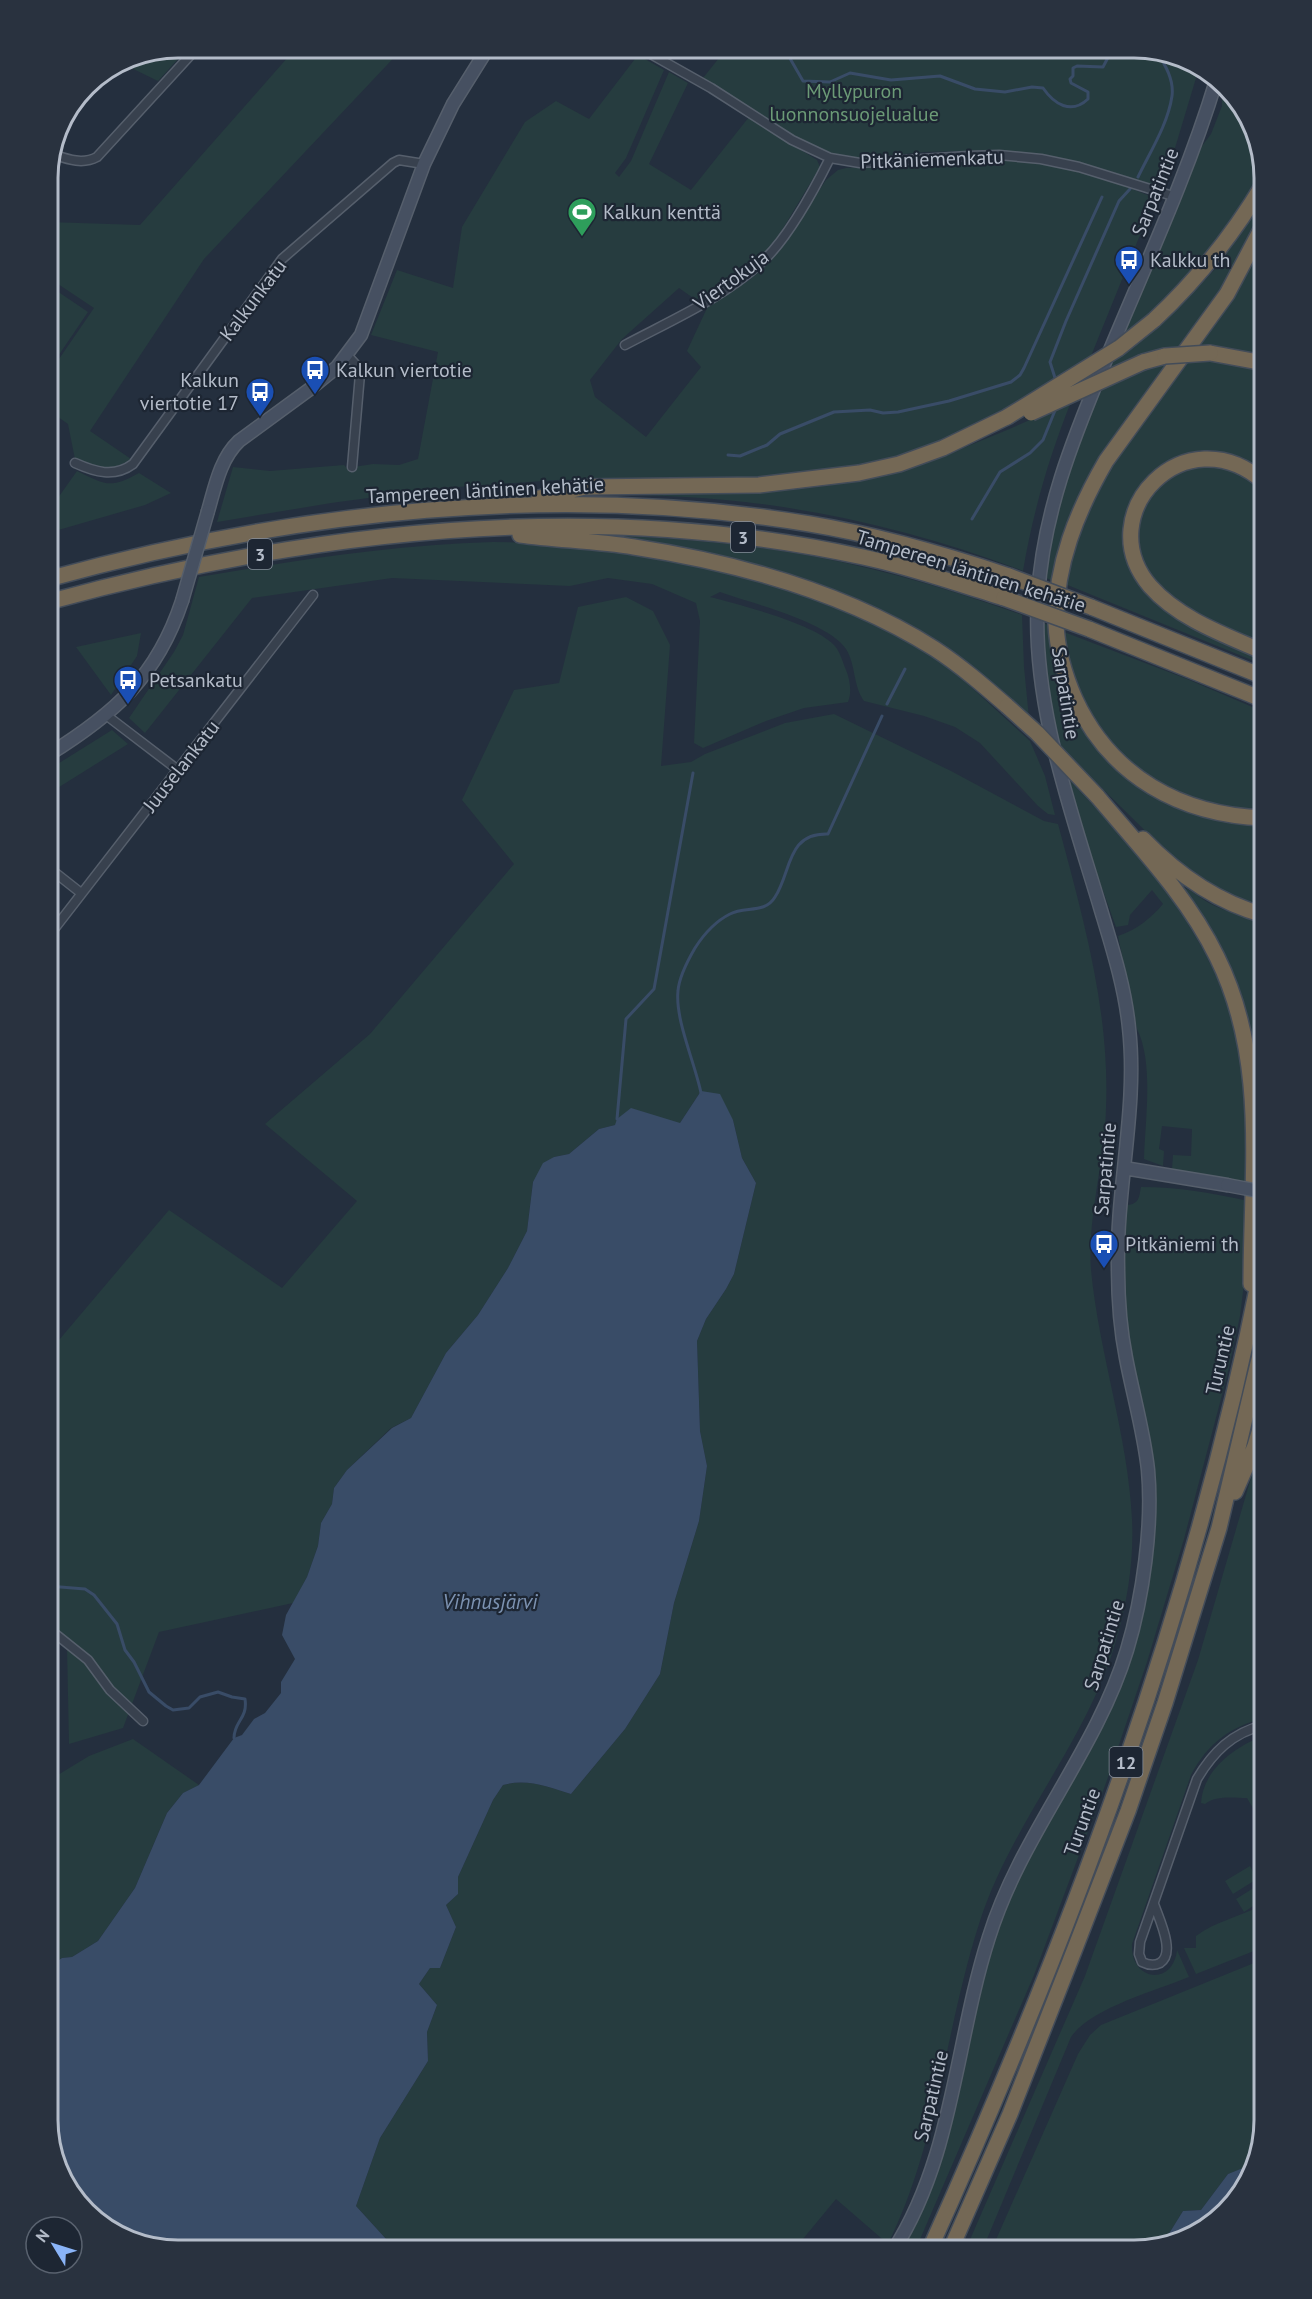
<svg xmlns="http://www.w3.org/2000/svg" width="1312" height="2299" font-family="'PT Sans',sans-serif">
  <rect width="100%" height="100%" fill="#242f3e"/>
  <path fill="#263c3f" d="M178,48H188L158,81L121,63L129,58Z
    M296,48H403L204,259L90,431L131,459C109,473 98,470 75,459L68,424L48,410V375L94,308L58,284L48,299V222L140,225Z
    M727,48H1143L1199,68L1172,158L1162,183L1152,185L1109,171L1055,158L998,150L924,152L856,159L830,153L800,140L703,78Z
    M638,55L664,70L626,158L615,173L619,177L631,161L669,72L688,83L649,164L691,190L749,117L817,160L820,167L779,235L759,259L745,271L696,300L679,288L622,339L590,380L595,397L646,437L701,367L687,351L708,306L748,281L764,268L785,242L826,180L838,170L846,168L999,158L1039,162L1067,168L1122,185L1155,198L1089,361L1058,381L940,445L856,469L756,481L647,478L557,480L443,488L331,503L217,522L233,467L270,471L344,465L347,468L373,464L399,465L418,459L438,352L371,335L397,270L453,288L462,227L525,122L556,101L589,119Z
    M1222,88L1251,121L1263,174L1231,227L1172,295L1122,338L1177,209L1199,150L1211,134L1222,106Z
    M1264,198V212L1253,237L1225,288L1184,348L1110,369L1115,357L1149,332L1185,301L1218,266Z
    M1264,235V357L1218,346H1198Z
    M57,291L88,312L48,371V304Z
    M1191,359L1236,362L1264,369V473C1258,466 1249,463 1241,459C1164,420 1084,526 1148,593C1155,601 1170,606 1179,611C1208,627 1236,642 1264,658V665L1065,584C1073,552 1081,519 1096,489C1121,442 1159,401 1191,359Z
    M1175,360L1117,436L1055,582L1046,578L1057,513L1083,431L1102,386L1139,369Z
    M1071,402C1049,457 1033,512 1023,571C934,537 840,513 745,502C692,496 639,495 585,493C629,493 673,492 717,491C750,491 785,491 817,487C907,476 989,438 1071,402Z
    M1196,465C1222,465 1246,472 1264,492V644C1215,623 1131,596 1138,528C1143,486 1162,481 1196,465Z
    M77,471C106,485 110,489 139,473L171,493L145,505L48,533V512Z
    M573,534C643,536 713,540 783,551C865,564 944,587 1022,615L1024,667L1029,718L977,673L753,564L698,551L653,543Z
    M493,542L540,543L640,552L792,588L902,636L946,664L1030,741L1045,776L1055,815L1048,814L1038,806L980,743L955,727L924,716L864,701C853,686 856,665 846,649C828,622 751,603 720,592L710,597C740,605 813,623 834,645C840,651 843,663 846,670C850,679 852,693 848,702L804,708L766,721L703,748L694,743L700,621L696,603L652,584L608,578L570,586L392,578L252,598L145,733L129,718L174,652L183,635L199,577C298,560 392,545 493,542Z
    M626,597L653,611L670,645L661,766L691,762L705,754L785,723L834,714L951,771L1044,821L1058,824C1083,917 1110,1011 1106,1108C1105,1160 1087,1219 1091,1270C1099,1354 1128,1435 1132,1519C1134,1559 1128,1599 1117,1637C1089,1740 1011,1822 979,1924C945,2030 938,2143 888,2244L836,2199L793,2251H397L356,2206L380,2138L428,2061L427,2032L437,2005L419,1984L430,1968H440L456,1927L446,1905L458,1894V1877L493,1800L503,1785C527,1778 548,1787 571,1794L625,1729L660,1674L674,1603L699,1521L707,1466L700,1431L697,1341L706,1319L726,1289L734,1274L756,1183L742,1158L733,1120L701,1091L680,1123L615,1125L599,1129L569,1154L554,1157L533,1182L527,1231L508,1268L478,1315L446,1353L411,1418L391,1428L347,1470L334,1488L332,1504L321,1523L318,1546L307,1577L293,1603L159,1632L123,1728L69,1744L67,1647L48,1634V1353L169,1210L282,1288L357,1201L265,1124L370,1034L514,864L462,800L514,690L559,683L578,607Z
    M1043,623L1054,627L1062,678L1132,778L1264,824V907L1240,900L1208,885L1180,865L1060,747L1049,689Z
    M1064,632L1187,679L1264,712V812C1248,810 1230,810 1214,807C1205,805 1197,801 1188,798C1116,769 1073,708 1064,632Z
    M141,633L137,656L111,695L76,647Z
    M112,730L128,744L48,794V770Z
    M1070,781C1144,857 1217,941 1240,1047C1250,1091 1246,1138 1248,1183L1172,1169L1173,1155L1191,1156L1192,1129L1162,1126L1159,1149L1164,1151L1163,1166L1144,1159C1145,1121 1154,1063 1137,1029L1118,936C1138,929 1150,919 1163,904L1152,890L1130,915L1128,925L1116,927L1085,841Z
    M1180,887C1190,888 1200,898 1209,903C1226,912 1245,917 1264,922V1185L1257,1184L1248,1031Z
    M1141,1187C1178,1187 1212,1193 1248,1201L1245,1276L1240,1316L1227,1376L1184,1539L1147,1662L1106,1783L1034,1975L915,2251H900L928,2198L941,2161L959,2094L983,1978L1005,1903L1121,1682L1153,1482L1129,1346L1123,1294L1125,1220L1127,1205C1139,1204 1139,1198 1141,1187Z
    M1264,1433V1718C1230,1727 1208,1743 1191,1775L1132,1944C1130,1981 1173,1987 1177,1950L1189,1977C1155,1991 1091,2008 1071,2037L982,2251H965L1085,1976L1198,1660Z
    M1264,1736V1808L1254,1810L1247,1798C1234,1798 1216,1795 1205,1804L1201,1803C1203,1770 1235,1746 1264,1736Z
    M133,1739L199,1785L183,1793L167,1813L135,1888L98,1941L72,1957L62,1958L48,1967V1781L89,1756Z
    M1250,1866L1257,1879L1233,1894L1225,1881Z
    M1260,1884L1264,1891V1899L1244,1912L1236,1899Z
    M1264,1904V1947L1196,1974L1184,1948H1196V1936C1216,1921 1242,1916 1264,1904Z
    M1264,1959V2121L1251,2166L1228,2174L1201,2210L1183,2211L1170,2232L1155,2246L1134,2251H991L1078,2054L1090,2035L1101,2025Z"/>
  <path fill="#394c67" d="M701,1091L720,1094L733,1120L742,1158L756,1183L734,1274L726,1289L706,1319L697,1341L700,1431L707,1466L699,1521L674,1603L660,1674L625,1729L571,1794C548,1787 527,1778 503,1785L493,1800L458,1877V1894L446,1905L456,1927L440,1968H430L419,1984L437,2005L427,2032L428,2061L380,2138L356,2206L397,2251H170L105,2229L61,2178L48,2121V1967L62,1958L72,1957L98,1941L135,1888L167,1813L183,1793L199,1785L234,1738L242,1735L254,1719L265,1713L281,1693V1682L295,1659L282,1635L286,1615L307,1577L318,1546L321,1523L332,1504L334,1488L347,1470L392,1428L411,1418L446,1353L478,1315L508,1268L527,1231L533,1182L543,1163L554,1157L569,1154L599,1129L615,1125L617,1119L631,1108L680,1123Z
    M1248,2166H1251L1242,2193L1191,2238L1155,2246L1170,2232L1183,2211L1201,2210L1228,2174Z"/>
  <g fill="none" stroke-linecap="round" stroke-linejoin="round">
    <path stroke="#394c67" stroke-width="3" d="M784,48L803,81L830,82L850,73L891,80L940,76L975,89L1005,92L1032,87L1043,88C1054,104 1071,115 1088,99V92L1071,83L1070,79L1073,76V68L1077,66L1103,67L1113,48
      M1138,177C1150,152 1168,124 1172,96C1174,81 1165,64 1157,53
      M1056,381L1050,362L1066,321L1119,201L1130,189
      M728,455L740,456L767,445L780,434L834,412L870,410L883,413L898,412L949,401L1011,382L1020,375L1024,368L1102,197
      M972,519L1000,472L1030,453L1043,440L1056,408
      M887,704L905,669
      M701,1093C695,1063 675,1020 678,991C679,977 688,960 695,948C704,934 714,922 730,914C745,906 765,914 775,897C792,871 786,833 828,834L882,716
      M617,1119L626,1019L654,989L693,773
      M48,1586L85,1589L94,1595L117,1624L125,1650L134,1662L149,1692L166,1706L173,1710L189,1708L200,1697L218,1692L232,1697L245,1699C248,1719 234,1721 234,1738"/>
    <g stroke="#565f6c" stroke-width="11">
      <path id="street" d="M640,48L711,88L792,140L830,158L860,163L968,156L999,155L1041,159L1079,167L1176,197
        M52,154C67,159 82,165 97,157L197,48
        M625,345C672,320 723,298 762,262C788,238 814,190 830,158
        M347,355L358,367L360,374L352,467
        M75,463C95,472 114,478 133,464L282,259L393,163L399,160L424,164
        M106,715L178,770
        M48,867L81,893
        M48,937L313,595
        M48,1628L88,1660L110,1690L143,1721
        M1154,1904C1159,1919 1176,1953 1160,1963C1154,1966 1148,1965 1142,1962L1139,1954L1140,1942L1197,1779C1213,1752 1232,1733 1264,1725"/>
    </g>
    <g stroke="#565f6c" stroke-width="15">
      <path id="secondary" d="M208,511C215,487 220,459 239,441L310,389L337,367L361,335L424,164L453,104L488,48
        M48,755C114,714 157,677 182,601
        M1124,1168L1227,1185
        M893,2251C954,2156 955,2042 989,1937C1021,1834 1096,1752 1127,1650C1143,1597 1153,1525 1148,1470C1144,1432 1133,1395 1126,1358C1120,1328 1118,1298 1118,1267C1116,1188 1138,1108 1129,1028C1125,987 1112,947 1100,907C1070,807 1031,701 1038,596C1043,514 1072,441 1103,367C1142,272 1186,180 1216,81"/>
    </g>
    <g stroke="#434c59" stroke-width="18">
      <path id="highway" d="M1154,320C1198,279 1233,235 1264,183
        M1210,353L1264,363
        M1143,362L1165,356
        M539,498L585,487L759,485L859,473L899,464L943,448L1007,417
        M520,535C558,540 597,541 634,547C738,563 845,592 935,649C961,666 984,686 1007,706
        M48,579C293,511 558,482 810,524C877,535 943,554 1009,576
        M48,602C311,530 594,498 863,557C911,567 957,584 1004,598
        M1091,607L1264,677
        M1089,629L1264,700
        M1264,652C1225,635 1179,619 1150,586C1089,514 1185,413 1264,482
        M1097,796C1139,846 1188,897 1217,957C1268,1060 1251,1173 1251,1284
        M1264,818C1181,815 1111,777 1075,699C1065,676 1057,650 1056,624C1055,565 1077,511 1106,461L1227,294L1264,224
        M1143,839C1177,874 1216,902 1264,915
        M1235,1492L1255,1446L1264,1416
        M929,2251C1073,1931 1198,1599 1264,1254
        M950,2251L1010,2114L1074,1951L1128,1811L1165,1703L1219,1528L1264,1338"/>
    </g>
    <use href="#street" stroke="#38414e" stroke-width="8"/>
    <use href="#secondary" stroke="#465061" stroke-width="12"/>
    <use href="#highway" stroke="#746855" stroke-width="15"/>
    <g stroke="#565f6c" stroke-width="15" stroke-linecap="butt">
      <path id="secondary-bridge" d="M182,601L208,511
        M1227,1185L1264,1192"/>
    </g>
    <g stroke="#434c59" stroke-width="18" stroke-linecap="butt">
      <path id="highway-bridge" d="M1165,356L1210,353
        M1031,413L1143,362
        M1007,417L1119,348L1154,320
        M1009,576L1091,607
        M1004,598L1089,629
        M1007,706L1037,733L1097,796"/>
    </g>
    <use href="#secondary-bridge" stroke="#465061" stroke-width="12"/>
    <use href="#highway-bridge" stroke="#746855" stroke-width="15"/>
  </g>
  <defs>
    <g id="stadium-pin" transform="scale(1.5)"><path d="M0 17L-7.5 6A9.5 9.5 0 1 1 7.5 6Z" fill="#2e9e5b" stroke="#1d2633"/><path d="M0-5a6.5 5 0 1 0 0 10a6.5 5 0 1 0 0-10ZM-3.5-1.8h7v3.6h-7Z" fill="#fff"/></g>
    <g id="bus-pin" transform="scale(1.5)"><path d="M0 17L-7.5 6A9.5 9.5 0 1 1 7.5 6Z" fill="#1a4fb4" stroke="#1d2633"/><path d="M-5-6H5V4H4V6H2V4H-2V6H-4V4H-5ZM-3.5-4V0h7V-4ZM-3.5 1.2v1.5H-2V1.2ZM2 1.2v1.5H3.5V1.2Z" fill="#fff"/></g>
  </defs>
  <g fill-rule="evenodd">
    <use href="#stadium-pin" x="582" y="212"/>
    <use href="#bus-pin" x="1129" y="260"/>
    <use href="#bus-pin" x="315" y="370"/>
    <use href="#bus-pin" x="260" y="392"/>
    <use href="#bus-pin" x="128" y="680"/>
    <use href="#bus-pin" x="1104" y="1244"/>
  </g>
  <g text-anchor="middle" dominant-baseline="central" stroke-width="4.5" stroke-linejoin="round" paint-order="stroke">
    <g fill="#1d2633" stroke="#878f9c" stroke-width="1.5">
      <rect x="731" y="522" width="24" height="30" rx="4.5"/>
      <rect x="248" y="539" width="24" height="30" rx="4.5"/>
      <rect x="1109.5" y="1747" width="33" height="30" rx="4.5"/>
    </g>
    <g font-size="18" font-weight="bold" fill="#b4bcc9">
      <text x="743" y="537">3</text>
      <text x="260" y="554">3</text>
      <text x="1126" y="1762">12</text>
    </g>
    <g font-size="20" fill="#6b9a76" stroke="#1d2633">
      <text x="854" y="91">Myllypuron<tspan x="854" dy="23">luonnonsuojelualue</tspan></text>
    </g>
    <g font-size="20" fill="#b4bcc9" stroke="#1d2633">
      <text transform="translate(932 159) rotate(-2)">Pitkäniemenkatu</text>
      <text transform="translate(1155 192) rotate(-68)">Sarpatintie</text>
      <text transform="translate(731 280) rotate(-36)">Viertokuja</text>
      <text transform="translate(253 300) rotate(-53)">Kalkunkatu</text>
      <text transform="translate(485 490) rotate(-3)">Tampereen läntinen kehätie</text>
      <text transform="translate(971 571) rotate(17)">Tampereen läntinen kehätie</text>
      <text transform="translate(1066 693) rotate(81)">Sarpatintie</text>
      <text transform="translate(181 766) rotate(-52)">Juuselankatu</text>
      <text transform="translate(1105 1169) rotate(-85)">Sarpatintie</text>
      <text transform="translate(1220 1360) rotate(-77)">Turuntie</text>
      <text transform="translate(1104 1645) rotate(-73)">Sarpatintie</text>
      <text transform="translate(1082 1822) rotate(-70)">Turuntie</text>
      <text transform="translate(931 2096) rotate(-77)">Sarpatintie</text>
    </g>
    <g font-size="20" fill="#b4bcc9" stroke="#1d2633" text-anchor="start">
      <text x="603" y="212">Kalkun kenttä</text>
      <text x="1150" y="260">Kalkku th</text>
      <text x="336" y="370">Kalkun viertotie</text>
      <text x="239" y="380" text-anchor="end">Kalkun<tspan x="239" dy="23">viertotie 17</tspan></text>
      <text x="149" y="680">Petsankatu</text>
      <text x="1125" y="1244">Pitkäniemi th</text>
    </g>
    <g font-size="21" font-style="italic" fill="#7c92b1" stroke="#1d2633">
      <text x="490" y="1601">Vihnusjärvi</text>
    </g>
  </g>
  <path d="M0 0H1312V2299H0ZM178 58H1134A120 120 0 0 1 1254 178V2120A120 120 0 0 1 1134 2240H178A120 120 0 0 1 58 2120V178A120 120 0 0 1 178 58Z" fill="#29323f" fill-rule="evenodd"/>
  <path fill="none" stroke="#b4bcc9" stroke-width="3" d="M178 58H1134A120 120 0 0 1 1254 178V2120A120 120 0 0 1 1134 2240H178A120 120 0 0 1 58 2120V178A120 120 0 0 1 178 58Z"/>
  <g transform="translate(54 2245) rotate(308)"><circle r="28" fill="#1d2633" stroke="#59626f" stroke-width="1.5"/>
  <path d="M0-4.5L10 22L0 15L-10 22Z" fill="#8ab4f8"/>
  <text y="-9" font-size="16" font-weight="bold" text-anchor="middle" fill="#b4bcc9">N</text>
  </g>
</svg>
